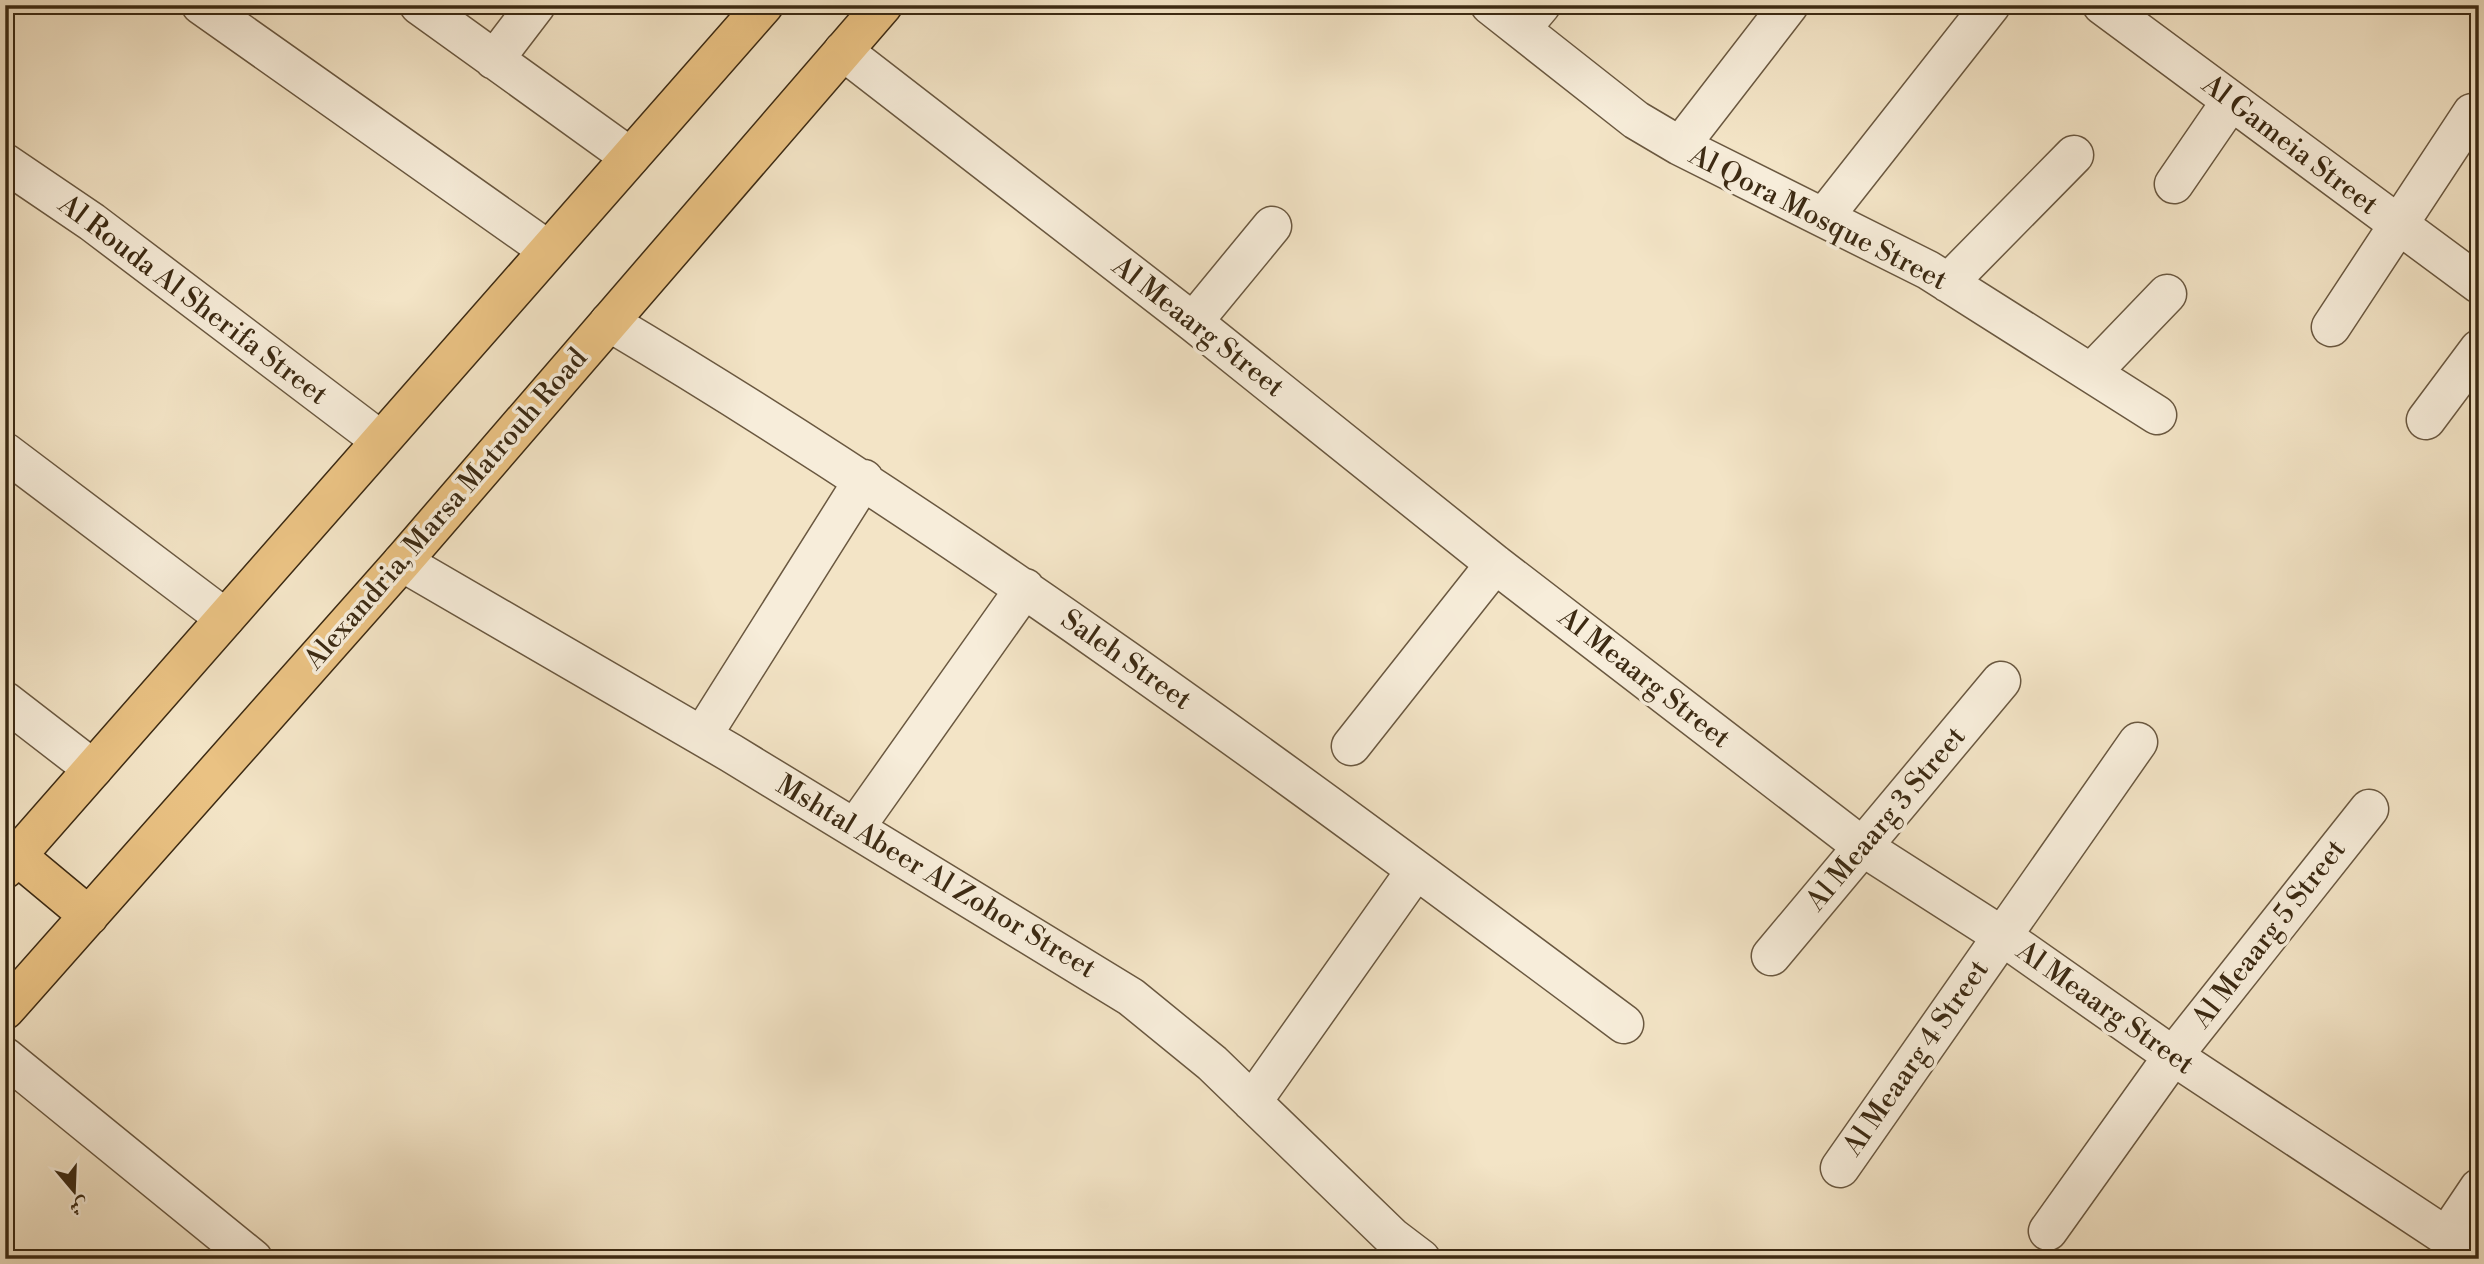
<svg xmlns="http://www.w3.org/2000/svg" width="2484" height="1264" font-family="'Libre Bodoni',Amiri,serif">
  <rect width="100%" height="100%" fill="#f3e4c6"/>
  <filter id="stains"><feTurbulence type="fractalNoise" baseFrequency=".00286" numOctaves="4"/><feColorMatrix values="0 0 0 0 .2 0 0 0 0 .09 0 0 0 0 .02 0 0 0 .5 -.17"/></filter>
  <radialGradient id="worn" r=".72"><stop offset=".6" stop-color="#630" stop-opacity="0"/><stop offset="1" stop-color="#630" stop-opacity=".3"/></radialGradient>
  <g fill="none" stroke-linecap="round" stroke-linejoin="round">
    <g stroke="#6a5840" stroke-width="41">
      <path id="minor" d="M201,5L548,250
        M419,5L630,157
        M1490,5L1636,120L1680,146L1928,270L2157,415
        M2102,5L2479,284
        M1521,29L1541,5
        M843,51L1193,322L1495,564L1863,847L2002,936L2173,1056L2479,1258
        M494,60L536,5
        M1680,146L1789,5
        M5,163L92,222L380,440
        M2174,184L2231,101
        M1824,217L1991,5
        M1948,283L2074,155
        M609,322C964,533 1294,778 1624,1024
        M1193,322L1272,226
        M2331,327L2472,113
        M2091,373L2167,294
        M2426,420L2479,349
        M5,452L225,618
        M402,562L731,753L1131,997L1212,1063L1392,1237L1421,1259
        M5,701L93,769
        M702,736L864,479
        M1351,746L1495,564
        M855,828L1025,588
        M1771,956L2001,681
        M5,1057L253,1259
        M1252,1102L1416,870
        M1840,1168L2138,742
        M2048,1231L2173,1056L2369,809
        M2446,1237L2479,1188"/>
    </g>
    <g stroke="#3c2a13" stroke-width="41">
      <path id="major" d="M17,856L89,916
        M5,869L764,5
        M5,1010L402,562L883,5"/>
    </g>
    <use href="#minor" stroke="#f7edda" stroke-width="38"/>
    <use href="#major" stroke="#eac283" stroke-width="38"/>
  </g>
  <g text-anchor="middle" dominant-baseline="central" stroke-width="7" stroke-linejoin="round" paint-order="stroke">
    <g font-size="28" fill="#3c2a13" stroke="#f7edda">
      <text transform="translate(2290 145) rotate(37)">Al Gameia Street</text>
      <text transform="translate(1818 218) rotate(27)">Al Qora Mosque Street</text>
      <text transform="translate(193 300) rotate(37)">Al Rouda Al Sherifa Street</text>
      <text transform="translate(1198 327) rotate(38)">Al Meaarg Street</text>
      <text transform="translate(446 509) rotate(-49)">Alexandria, Marsa Matrouh Road</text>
      <text transform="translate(1126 660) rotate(35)">Saleh Street</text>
      <text transform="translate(1644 678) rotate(38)">Al Meaarg Street</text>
      <text transform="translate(1886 819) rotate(-50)">Al Meaarg 3 Street</text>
      <text transform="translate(936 877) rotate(31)">Mshtal Abeer Al Zohor Street</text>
      <text transform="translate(2269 934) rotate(-52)">Al Meaarg 5 Street</text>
      <text transform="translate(2105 1008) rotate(35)">Al Meaarg Street</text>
      <text transform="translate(1916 1058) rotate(-55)">Al Meaarg 4 Street</text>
    </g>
  </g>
  <rect width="2484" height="1264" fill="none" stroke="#f3e4c6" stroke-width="28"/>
  <rect x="7" y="7" width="2470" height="1250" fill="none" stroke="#3c2a13" stroke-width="3.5"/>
  <rect x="14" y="14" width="2456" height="1236" fill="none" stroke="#3c2a13" stroke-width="2"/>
  <g transform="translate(74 1191) rotate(161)" stroke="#f7edda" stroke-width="5" paint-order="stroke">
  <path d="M0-5L12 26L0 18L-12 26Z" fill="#3c2a13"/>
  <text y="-10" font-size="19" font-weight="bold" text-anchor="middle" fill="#3c2a13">ش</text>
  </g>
  <rect width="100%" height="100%" filter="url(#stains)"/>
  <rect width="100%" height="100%" fill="url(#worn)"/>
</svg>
